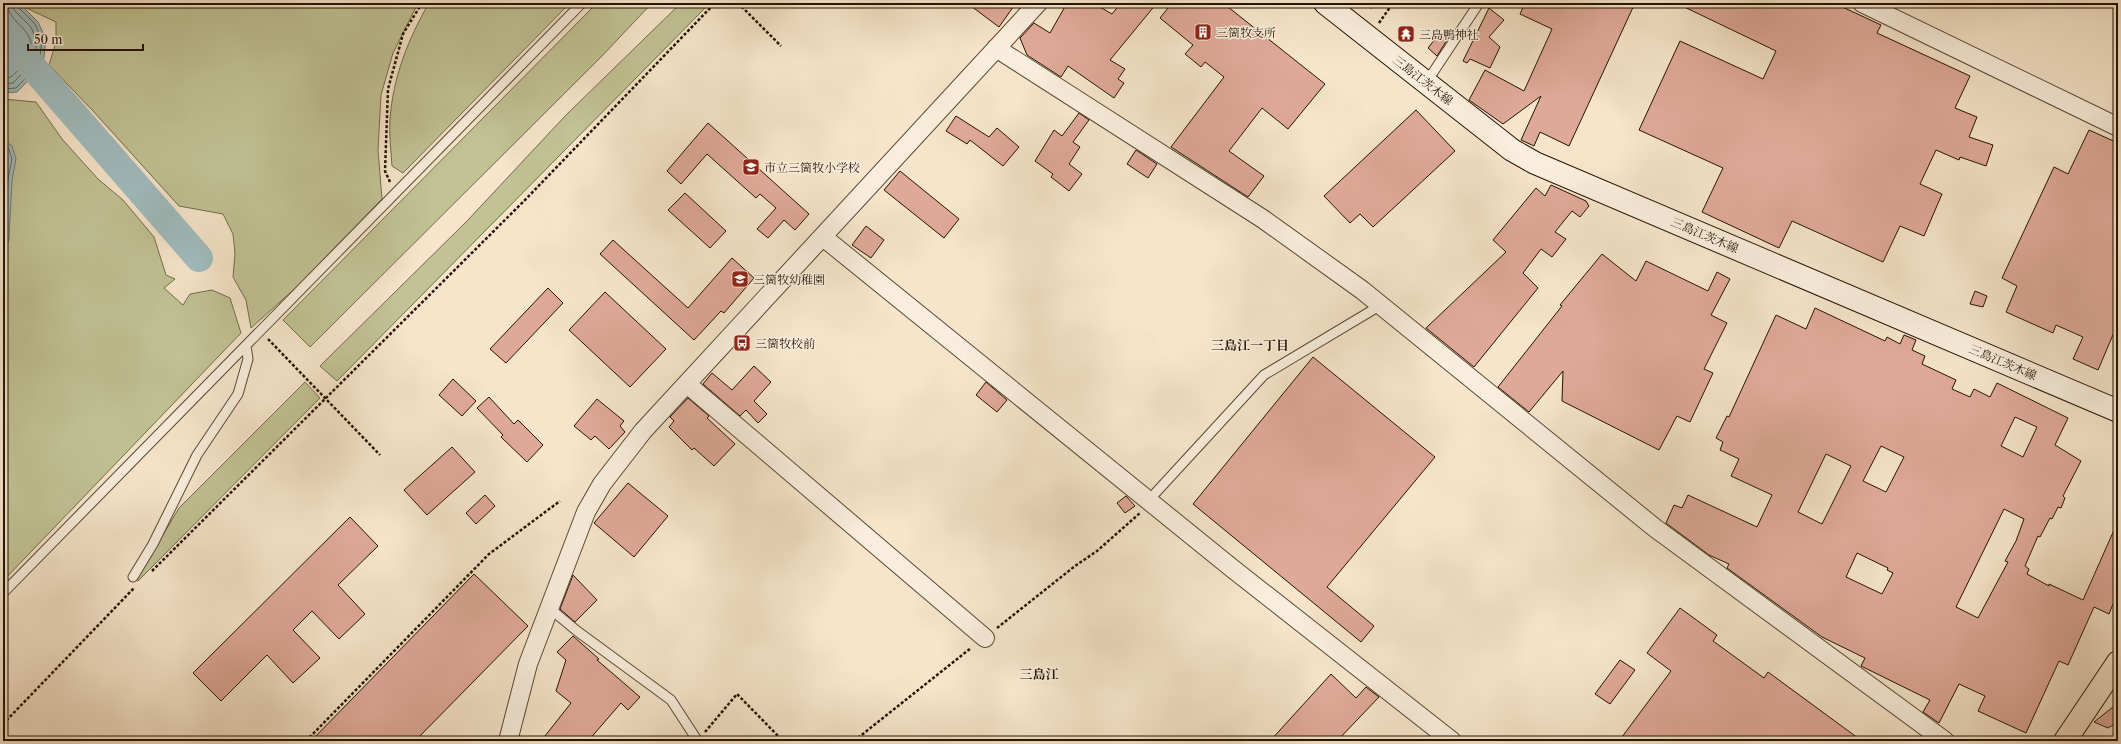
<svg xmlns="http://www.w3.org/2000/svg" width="2121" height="744" font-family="'Libre Caslon Text','Noto Serif JP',serif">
  <rect width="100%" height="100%" fill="#f6e5cb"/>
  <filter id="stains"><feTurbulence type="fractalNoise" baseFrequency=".005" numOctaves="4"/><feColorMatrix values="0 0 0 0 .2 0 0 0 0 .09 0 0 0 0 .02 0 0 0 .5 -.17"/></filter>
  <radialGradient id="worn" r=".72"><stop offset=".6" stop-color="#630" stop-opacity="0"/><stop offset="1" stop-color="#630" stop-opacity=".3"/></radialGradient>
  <path fill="#c1c395" stroke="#736b4a" d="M22,3H418L393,53L381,95L378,150L382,199L300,284L251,328L246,300L233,277L235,253L233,234L223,214L179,206L93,111L49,65L56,42V22L22,6Z
    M429,3H570L403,173L392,166C391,151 389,135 390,119C393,78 408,39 429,3Z
    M597,3H652L601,57L310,347L283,320Z
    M681,3H710L337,381L320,366L467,221L566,115Z
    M3,99L36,102L62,139L98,179L123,200L154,237L166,275L175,279L164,288L183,305L190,294L212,290L230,298L241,333L3,581Z
    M305,382L320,398L138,581L136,580L179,508Z"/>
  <path fill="#a0bdc0" stroke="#6f7973" d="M3,3H22V6L38,22L46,39L43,65L17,92L3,93Z
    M3,140L12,146L16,159L12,180L9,239L3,255Z"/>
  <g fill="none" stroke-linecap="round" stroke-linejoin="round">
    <path stroke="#626860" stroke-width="1" d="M3,78L11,77C16,72 25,65 28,58C42,31 7,24 7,3
      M3,84L13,83L34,61L37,41L31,27L14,10L13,3
      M3,89L16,88L39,64L42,40L35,24L19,8L18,3
      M3,145L9,149L12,159L8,179L5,238L3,244"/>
    <path stroke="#a0bdc0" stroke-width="28" d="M3,33L199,258"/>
  </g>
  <path fill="#dfa999" stroke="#251300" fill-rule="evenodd" d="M967,3H1016L999,27Z
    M1067,3H1093L1112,14L1121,3H1157L1110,60L1125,69L1118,79L1124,83L1114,98L1068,66L1061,77L1027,55L1020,38L1034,23L1050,33Z
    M1172,3H1223L1325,84L1288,129L1262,108L1229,151L1264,176L1248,197L1171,147L1224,77L1205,62L1201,67L1185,54L1193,45L1160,18Z
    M1525,3H1635L1569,146L1540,132L1534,146L1521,140L1541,96L1503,124L1469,100L1485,70L1524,91L1552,29L1520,14Z
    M1676,3H1834L1881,25L1877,33L1970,76L1955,108L1977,117L1969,137L1993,145L1986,166L1960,157L1959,160L1936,150L1920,184L1942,194L1924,236L1900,226L1883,262L1792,221L1779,248L1702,212L1723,168L1639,130L1680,41L1763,79L1776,51Z
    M1489,8L1504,20L1489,37L1500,47L1490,68L1470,59L1467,63L1463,61Z
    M1439,34L1447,40L1437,56L1428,48Z
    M1416,110L1455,151L1373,227L1360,214L1350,223L1324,196Z
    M1079,113L1089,120L1073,142L1080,147L1069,164L1082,174L1069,191L1051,177L1053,174L1035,161L1054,130L1062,136Z
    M956,116L989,137L997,128L1019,147L1003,166L970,140L967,144L946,131Z
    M708,123L809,214L795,230L784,220L768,238L757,229L776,208L760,194L756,198L707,154L681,184L667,171Z
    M2089,130L2118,143V323L2098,370L2073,359L2083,337L2056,325L2053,333L2006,312L2017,286L2002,278L2054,167L2068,174Z
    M1136,150L1157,164L1148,178L1127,164Z
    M900,171L959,219L944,238L884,190Z
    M1551,185L1586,201L1589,206L1580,217L1572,211L1555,232L1566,239L1552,257L1541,249L1523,273L1538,288L1474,367L1426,328L1506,252L1493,240L1536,188L1545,196Z
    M685,193L726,231L710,248L668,210Z
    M866,226L884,240L871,258L852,245Z
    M613,240L688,308L732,258L754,278L724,313L721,311L694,340L600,254Z
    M1602,254L1636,281L1646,261L1708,291L1717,272L1730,279L1711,315L1727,323L1704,369L1713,373L1690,422L1677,416L1659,450L1562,401L1563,371L1529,412L1498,387L1562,306L1560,305Z
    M548,288L563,303L506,363L490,349Z
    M1975,291L1987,296L1983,307L1970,304Z
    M605,292L666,349L630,387L569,330Z
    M1815,308L1885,341L1887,337L1900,344L1904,335L1916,340L1912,350L1925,356L1922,364L1956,380L1952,389L1970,397L1974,389L1990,397L1997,383L2068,418L2055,445L2081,461L2063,496L2065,498L2061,508L2058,507L2052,519L2050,518L2040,537L2038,536L2025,566L2029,569L2027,574L2049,586V584L2083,600L2118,521V607L2113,604L2109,614L2094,607L2068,665L2059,661L2026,733L1978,711L1985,696L1959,684L1939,723L1923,712L1930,700L1861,666L1865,658L1822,637L1727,568L1729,564L1709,555L1666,523L1674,505L1682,508L1688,495L1757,527L1772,495L1731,476L1739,459L1720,450L1723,442L1716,438L1727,416L1729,417L1776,315L1806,329ZM2015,417L2037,427L2023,457L2001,446ZM1881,446L1904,457L1886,492L1863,481ZM1826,454L1851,466L1822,524L1798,512ZM2004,509L2024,519L2016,541L2005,561L2008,562L1978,618L1956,607ZM1857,553L1888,568L1887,570L1893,573L1882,594L1846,577Z
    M1313,357L1435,457L1327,587L1374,626L1361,642L1193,504Z
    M754,366L771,382L754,401L767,414L758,423L746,410L740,416L703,384L712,373L732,390Z
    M453,379L476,401L462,416L439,395Z
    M986,382L1007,400L997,412L976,395Z
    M489,397L514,424L518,420L543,445L527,462L501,437L503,435L477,408Z
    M688,398L709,416L707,418L735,444L714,466L694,448L692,450L669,427L674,421L670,417Z
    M597,399L624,421L620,426L625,432L609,449L595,436L591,440L574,426Z
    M452,447L475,472L427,515L404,490Z
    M628,483L668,516L634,557L594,523Z
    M485,495L495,506L476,524L466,513Z
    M1126,496L1135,506L1125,513L1117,503Z
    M350,517L378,546L338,585L365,614L339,639L312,611L293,630L320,658L293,683L267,655L221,701L193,673Z
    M474,574L528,626L415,741H311Z
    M573,575L597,600L575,622L560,609Z
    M1680,608L1717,635L1713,641L1764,678L1768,672L1862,741H1619L1671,671L1647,653Z
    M573,636L599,659L597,660L640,697L628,710L621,703L588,741H541L571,703L556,691L566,660L557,652Z
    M1620,660L1635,670L1610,704L1595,694Z
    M1331,674L1356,698L1366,687L1379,697L1337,741H1270Z
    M2118,703V722L2108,728L2094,722Z"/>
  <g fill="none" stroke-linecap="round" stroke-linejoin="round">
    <g stroke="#594833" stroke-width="11">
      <path id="lane" d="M1426,83L1479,3
        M1149,500L1264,375L1381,305
        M133,577L153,544L197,455L238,394L248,359L246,346
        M3,593L582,3
        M548,607L577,631L671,700L697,740"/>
    </g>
    <g stroke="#594833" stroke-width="20">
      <path id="street" d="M1862,3L2118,127
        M996,48L1263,219L1362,290L1655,528L1945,741
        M823,237L1233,569L1452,741
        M687,384L985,638
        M508,741L528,664L586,512L602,484L643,431L1038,3"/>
    </g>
    <g stroke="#251300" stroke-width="24">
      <path id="secondary" d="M1325,3L1512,150L1535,163L2118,411"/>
    </g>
    <g stroke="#251300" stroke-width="24">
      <path id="primary" d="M2065,741L2118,662"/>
    </g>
    <path stroke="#251300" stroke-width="2.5" stroke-dasharray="3 2" stroke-linecap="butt" d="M738,3L781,46
      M1370,8L1374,3
      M1379,23L1393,3
      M390,182L385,171L388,89L403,34L422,3
      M268,339L380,455
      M152,571L524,201L715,3
      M997,628L1075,566L1097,551L1140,513
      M3,724L134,588
      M705,732L737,694L783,741
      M306,741L489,554L560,501
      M854,741L971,648"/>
    <use href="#lane" stroke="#f9eedd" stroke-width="9"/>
    <use href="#street" stroke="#f9eedd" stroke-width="18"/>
    <use href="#secondary" stroke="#f9eedd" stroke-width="22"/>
    <use href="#primary" stroke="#f6e5cb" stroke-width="22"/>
  </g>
  <defs>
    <g id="building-square" transform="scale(0.9)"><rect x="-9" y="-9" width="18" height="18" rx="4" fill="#8f2418" stroke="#f9eedd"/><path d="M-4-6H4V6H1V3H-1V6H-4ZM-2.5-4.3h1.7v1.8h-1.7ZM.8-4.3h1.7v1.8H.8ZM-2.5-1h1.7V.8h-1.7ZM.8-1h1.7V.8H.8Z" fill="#fff"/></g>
    <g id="temple-square" transform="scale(0.9)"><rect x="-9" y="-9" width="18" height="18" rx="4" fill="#8f2418" stroke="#f9eedd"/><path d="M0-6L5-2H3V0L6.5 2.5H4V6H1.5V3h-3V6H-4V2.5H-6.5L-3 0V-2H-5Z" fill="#fff"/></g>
    <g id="school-square" transform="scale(0.9)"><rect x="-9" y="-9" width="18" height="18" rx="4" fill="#8f2418" stroke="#f9eedd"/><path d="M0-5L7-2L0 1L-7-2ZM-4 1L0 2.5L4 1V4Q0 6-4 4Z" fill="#fff"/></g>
    <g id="bus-square" transform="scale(0.9)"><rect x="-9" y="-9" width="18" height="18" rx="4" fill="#8f2418" stroke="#f9eedd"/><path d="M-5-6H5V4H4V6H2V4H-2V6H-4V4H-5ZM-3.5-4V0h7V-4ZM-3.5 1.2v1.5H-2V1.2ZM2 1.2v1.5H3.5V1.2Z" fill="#fff"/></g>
  </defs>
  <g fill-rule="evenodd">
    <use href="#building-square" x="1203" y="32"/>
    <use href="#temple-square" x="1406" y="34"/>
    <use href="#school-square" x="751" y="167"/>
    <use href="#school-square" x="740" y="279"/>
    <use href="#bus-square" x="742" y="343"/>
  </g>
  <g text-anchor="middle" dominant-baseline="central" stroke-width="3" stroke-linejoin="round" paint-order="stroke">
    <g font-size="12" fill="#251300" stroke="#f9eedd" text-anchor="start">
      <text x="1216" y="32">三箇牧支所</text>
      <text x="1419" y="34">三島鴨神社</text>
      <text x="764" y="167">市立三箇牧小学校</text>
      <text x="753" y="279">三箇牧幼稚園</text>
      <text x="755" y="343">三箇牧校前</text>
    </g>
    <g font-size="12" fill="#251300" stroke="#f9eedd">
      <text transform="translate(1423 80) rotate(38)">三島江茨木線</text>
      <text transform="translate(1705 235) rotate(23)">三島江茨木線</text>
      <text transform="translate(2003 362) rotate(23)">三島江茨木線</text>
    </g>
    <g font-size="13" font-weight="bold" fill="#251300" stroke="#f9eedd">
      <text x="1250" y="345">三島江一丁目</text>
      <text x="1039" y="674">三島江</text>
    </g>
  </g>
  <rect width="2121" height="744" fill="none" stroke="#f6e5cb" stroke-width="16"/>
  <rect x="4" y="4" width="2113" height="736" fill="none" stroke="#251300" stroke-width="2"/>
  <rect x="8" y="8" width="2105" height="728" fill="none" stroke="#251300"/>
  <path d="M28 44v6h115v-6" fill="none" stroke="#251300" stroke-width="2"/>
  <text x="34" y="44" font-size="12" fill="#251300" stroke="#f9eedd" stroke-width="3" paint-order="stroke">50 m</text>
  <rect width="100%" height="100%" filter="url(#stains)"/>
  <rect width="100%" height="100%" fill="url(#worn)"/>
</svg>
